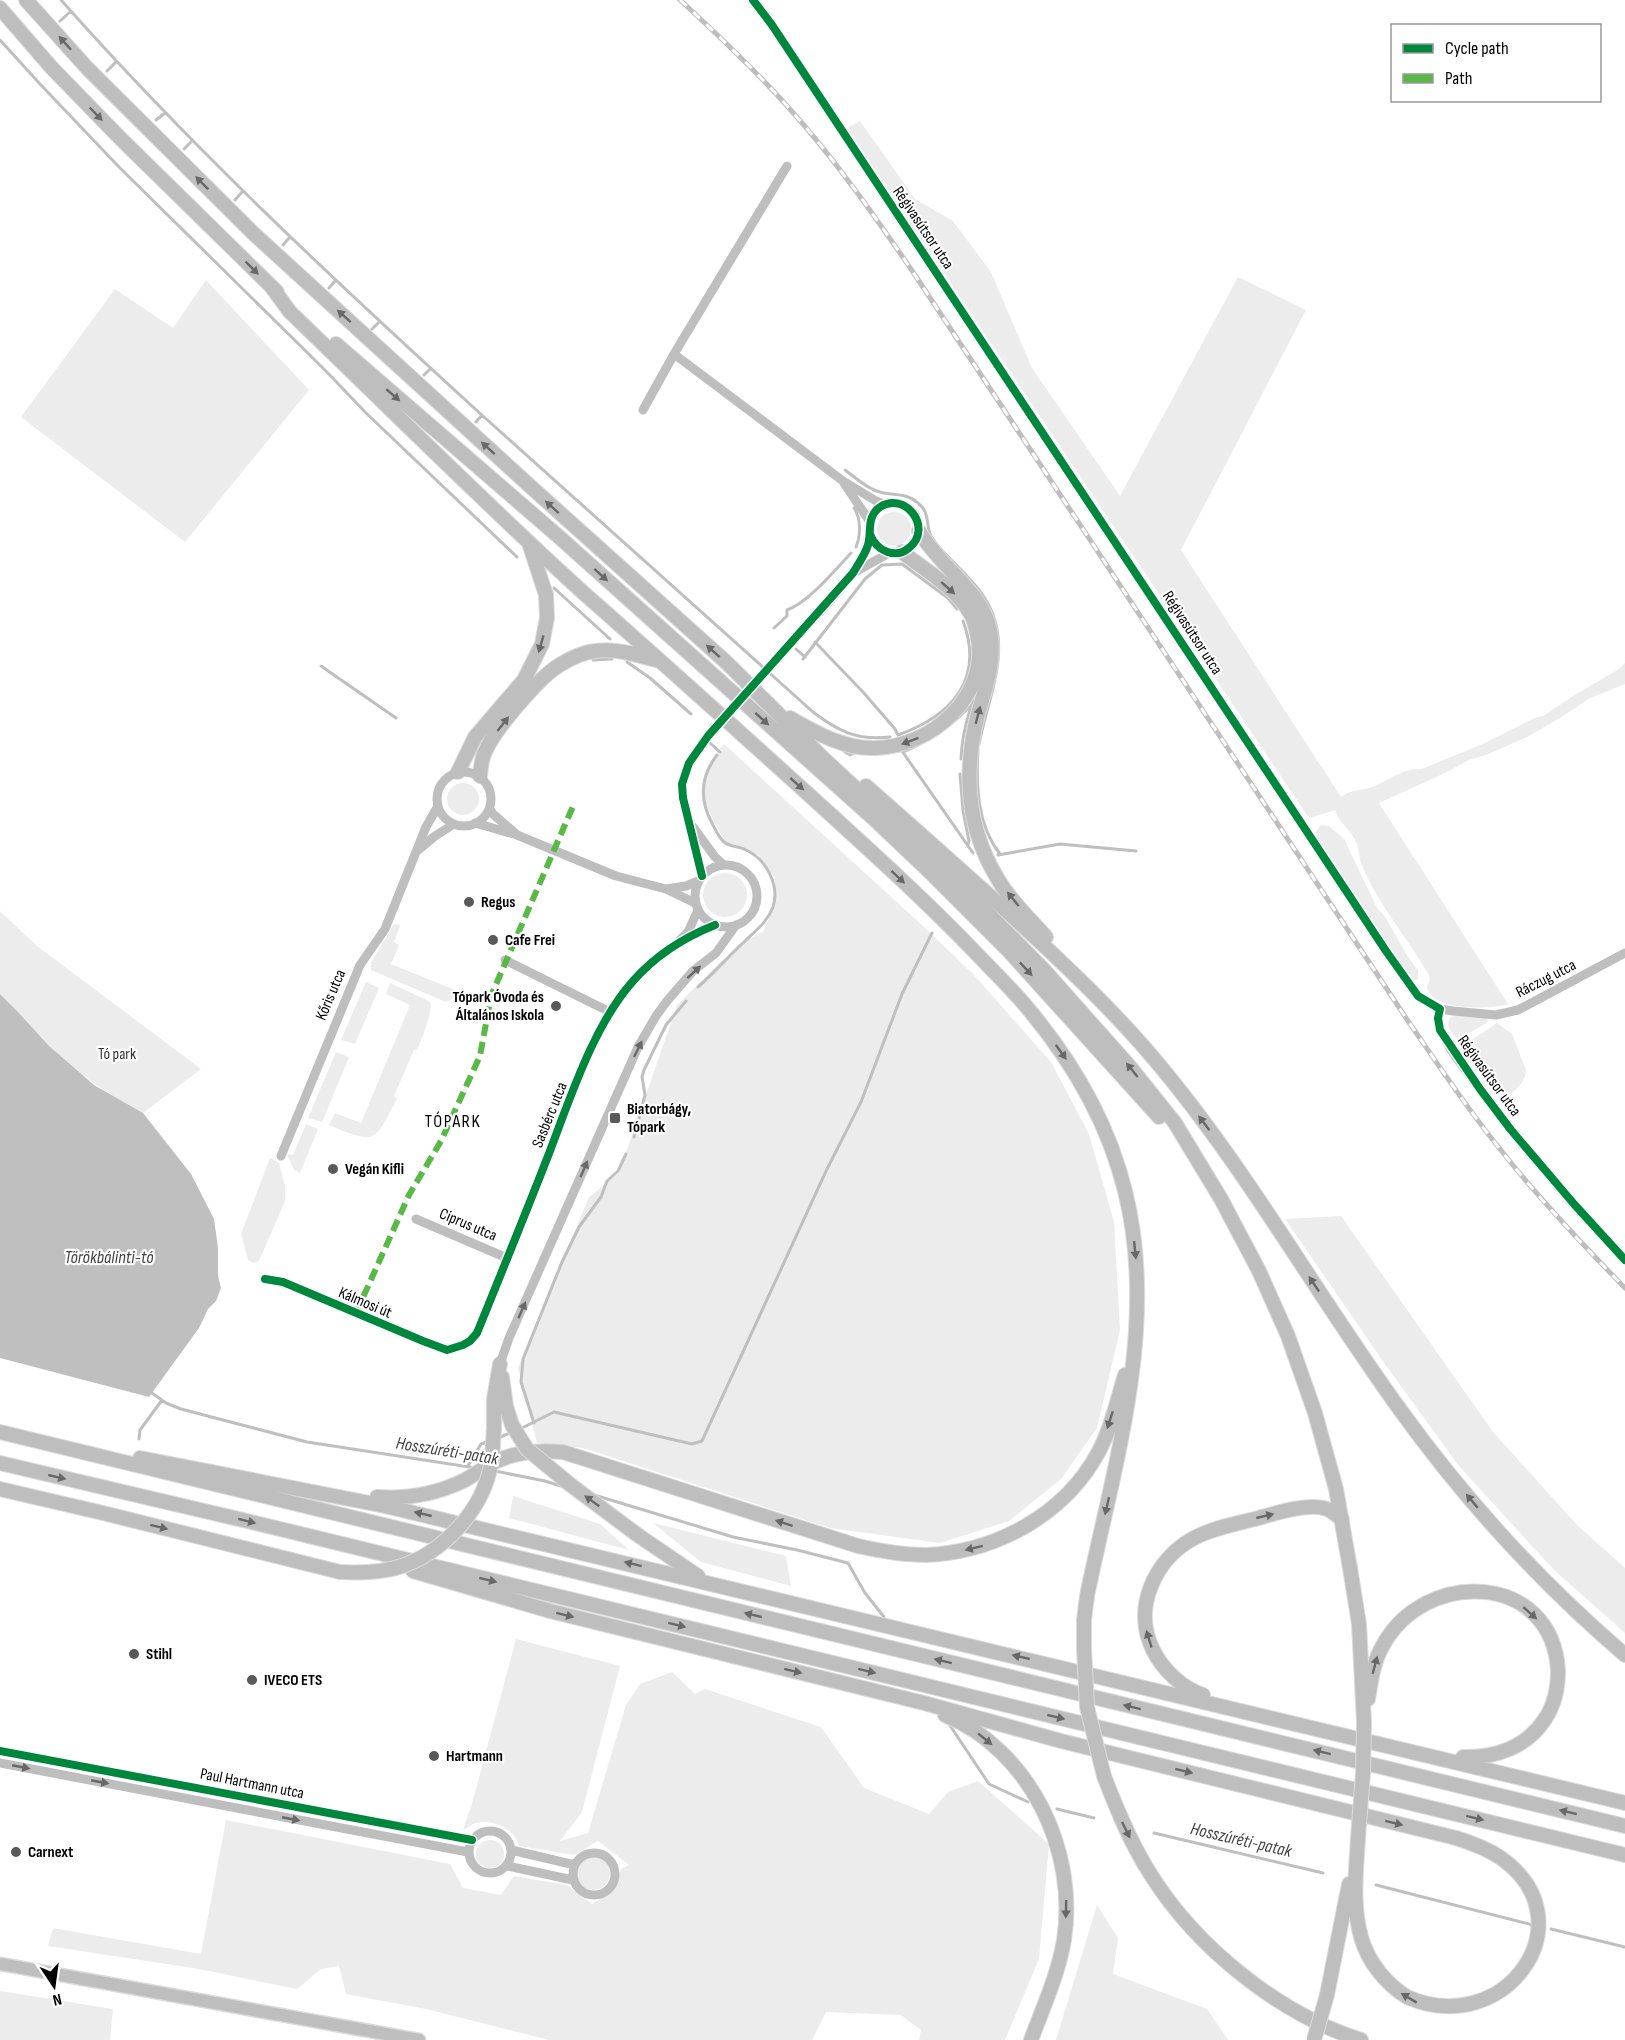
<svg xmlns="http://www.w3.org/2000/svg" width="1625" height="2040" font-family="'Sofia Sans Condensed',sans-serif">
  <rect width="100%" height="100%" fill="#fff"/>
  <path fill="#ececec" d="M860,121L915,199L953,221L991,272L1032,368L1120,496L1238,277L1306,310L1181,550L1341,797C1354,788 1358,792 1372,787C1390,780 1402,768 1422,769L1485,743L1535,718L1545,715L1573,696L1619,669L1625,663V684L1590,698L1560,718L1527,737L1486,755L1469,760L1445,773L1379,803L1508,1004C1490,1010 1431,1011 1427,987L1430,980L1429,975C1407,937 1377,903 1361,863C1359,857 1359,850 1357,844C1352,830 1340,825 1335,810L1309,818L847,128Z
    M206,280L309,390L185,542L21,417L115,289L173,328Z
    M877 529a17 17 0 1 1 34 0a17 17 0 1 1-34 0Z
    M724,744L924,927L973,974L1051,1062L1089,1134L1114,1222L1120,1330L1097,1428L1061,1479L1009,1521L940,1543L830,1528L583,1448L537,1443L518,1368L589,1197L619,1173L677,1005L740,943L763,932L775,905V878L758,855L727,846C706,804 687,785 724,744Z
    M447 799a16 16 0 1 1 32 0a16 16 0 1 1-32 0Z
    M1321,825L1329,826L1344,839L1377,908L1386,918L1406,954L1418,970V979L1412,981L1316,836V832Z
    M703 895a22 22 0 1 1 44 0a22 22 0 1 1-44 0Z
    M0,911L37,946L201,1069L143,1113C109,1094 76,1074 48,1045C31,1029 17,1010 0,994Z
    M394,924L400,925L394,942L399,945L391,964L455,990L451,1000L446,1002L371,970V963Z
    M366,982L379,988L355,1044L341,1040Z
    M390,983L427,1000L431,1004C430,1018 423,1037 417,1050H414L394,1096L397,1099C373,1143 378,1145 329,1125L335,1113L361,1123L410,1005L386,994Z
    M1455,1016L1487,1018L1488,1022L1458,1040C1452,1033 1444,1026 1451,1017Z
    M1497,1023L1512,1034L1526,1070C1526,1083 1514,1092 1503,1098L1464,1045Z
    M336,1052L349,1057L322,1122L308,1118Z
    M306,1124L318,1129L300,1173L294,1170L287,1154L293,1155Z
    M270,1158L279,1163L285,1186V1201L259,1261L253,1263L248,1260L241,1234Z
    M1341,1216L1493,1432L1577,1525L1625,1568V1633L1554,1570L1459,1466L1387,1367L1285,1219Z
    M513,1496L600,1524L629,1550L509,1518Z
    M653,1523L786,1556L791,1586L701,1562Z
    M516,1639L620,1666L582,1812L560,1841L588,1833L626,1705L640,1684L672,1672L695,1694L705,1689L821,1727L864,1788L929,1814L948,1792L978,1781L1049,1844L1039,1959L1005,2040H919L921,2030L901,2015L826,2012L812,2040H549L426,2009L346,1994L339,1966L321,1969L297,1989L199,1969L48,1946L53,1928L201,1954L226,1820L450,1864L463,1888L501,1895L514,1876L567,1885L592,1904L614,1890L621,1869L629,1865L598,1841L574,1855L519,1846C515,1829 494,1819 476,1823C472,1824 467,1828 463,1830L472,1804Z
    M476 1854a14 14 0 1 1 28 0a14 14 0 1 1-28 0Z
    M576 1873a17 17 0 1 1 34 0a17 17 0 1 1-34 0Z
    M1097,1905L1118,1938L1113,1974L1207,2009L1228,2040H1056Z
    M0,1991L113,2009L110,2040H0Z"/>
  <path fill="#bfbfbf" d="M0,994L17,1011L49,1046L94,1085L143,1113L191,1174L214,1219L218,1248V1276L221,1288L216,1301L208,1309L199,1328L149,1397L0,1358Z"/>
  <g fill="none" stroke-linecap="round" stroke-linejoin="round">
    <path stroke="#bfbfbf" stroke-width="3" d="M61,0C194,150 336,282 484,417C593,516 703,614 813,712C838,731 857,741 890,737
      M60,21L71,11
      M0,40L40,84L120,168L324,369L366,413L517,557
      M107,71L116,62
      M156,120L165,113
      M184,149L192,141
      M235,200L242,192
      M283,245L290,237
      M329,288L335,281
      M372,329L379,322
      M424,375L431,368
      M476,422L482,415
      M845,470C855,477 867,489 880,492C893,496 906,492 918,503C931,514 925,524 931,536C933,540 936,543 939,547C953,563 970,577 982,594C1016,642 989,693 979,744
      M854,508C861,518 861,535 856,547
      M554,588L610,639
      M774,628L787,616V610C808,603 836,569 851,553
      M815,642L863,692L895,729L898,735C951,716 985,680 963,621
      M796,649L805,657
      M803,659L865,579L882,565L902,564L948,598L957,609
      M593,660L612,659
      M627,662L650,678L691,714
      M321,666L396,718
      M710,743L720,752
      M978,750C976,786 977,825 1000,854
      M902,751L973,853
      M845,752L850,755L856,752
      M903,752C929,741 950,728 969,707
      M961,759C962,733 969,709 979,685
      M960,774L963,811L969,841L968,845
      M998,855L1060,844L1136,851
      M698,987C714,973 728,957 744,942C755,931 767,923 773,907C780,885 766,859 746,850C739,846 730,847 724,842C719,838 715,829 712,823C699,799 700,777 717,755
      M634,1137L645,1095L642,1077L644,1070L666,1025L686,1001
      M149,1391L166,1403L181,1409L307,1442L476,1468
      M534,1423L521,1382L523,1359L562,1262L579,1227L601,1197L607,1181L618,1171L626,1154
      M520,1429L554,1412L692,1444L702,1441L827,1169L861,1102L902,994L932,933
      M498,1438L512,1432
      M139,1439L140,1430L162,1400
      M468,1466L481,1444L489,1441
      M495,1471L545,1481L564,1487
      M594,1495L733,1537L797,1550L848,1563L865,1593L884,1617
      M949,1724L989,1784L1028,1802
      M1057,1809L1094,1818
      M1154,1833L1323,1873
      M1376,1885L1533,1925
      M1551,1929L1625,1947"/>
    <g stroke="#dbdbdb" stroke-width="15">
      <path id="major" d="M0,1964L419,2040"/>
    </g>
    <g stroke="#dbdbdb" stroke-width="16">
      <path id="highway" d="M26,0L88,69L254,234L531,487L726,662L826,761L953,878L1044,970L1131,1068L1175,1123L1221,1199L1259,1271L1288,1336L1315,1413L1336,1489L1350,1568L1359,1624L1364,1722
        M0,8L51,67L120,138L277,292
        M271,286L290,312C389,407 485,504 587,596C661,661 734,727 807,793C864,845 921,896 974,951C991,969 1009,986 1025,1005C1071,1059 1108,1122 1125,1191C1159,1326 1114,1464 1087,1596L1084,1620V1648
        M336,344L558,536L873,818L933,875L1007,949L1159,1117
        M919,531C938,565 982,591 990,630C996,660 986,686 978,714C963,772 967,830 999,881C1011,901 1030,919 1046,937
        M790,718C816,733 844,749 875,748C931,747 988,697 978,639C976,630 975,620 970,613C955,587 925,570 902,552
        M458,772L475,737L524,680L542,644L547,618L546,595L530,546
        M480,776C481,767 481,758 486,750C495,729 539,678 558,666C569,659 583,652 596,651C616,648 637,655 656,660
        M866,786C914,828 962,871 1010,914C1064,964 1118,1014 1165,1072C1252,1178 1320,1300 1401,1411C1466,1501 1541,1583 1625,1655
        M502,1377L506,1406L512,1425
        M494,1428V1399L500,1364
        M0,1432L1625,1826
        M140,1458L385,1506L1625,1803
        M0,1463L243,1520L1625,1855
        M0,1489L103,1513L340,1572
        M377,1497C407,1499 436,1494 463,1481C471,1477 479,1471 487,1466C511,1452 535,1450 563,1452L858,1546C880,1551 903,1555 926,1555C996,1552 1064,1515 1098,1453C1111,1429 1117,1401 1125,1375
        M639,1536L698,1576
        M413,1571L550,1611L924,1703L1061,1741L1456,1838C1472,1843 1488,1849 1501,1858C1590,1921 1505,2040 1407,1997C1386,1984 1368,1962 1361,1937C1352,1905 1356,1871 1358,1838
        M1203,1695C1182,1688 1163,1670 1153,1650C1132,1608 1155,1559 1194,1538C1213,1528 1235,1524 1255,1519C1273,1514 1309,1502 1327,1509C1332,1511 1337,1516 1342,1519
        M1368,1699C1371,1682 1373,1663 1382,1647C1424,1567 1553,1572 1558,1671C1558,1688 1555,1704 1545,1719C1527,1747 1496,1758 1463,1757
        M945,1715C1030,1750 1078,1851 1064,1940C1058,1975 1043,2008 1031,2040
        M1104,1776C1117,1810 1131,1844 1151,1875C1197,1948 1279,2014 1361,2040
        M1327,1995L1349,1884"/>
    </g>
    <path stroke="#bebebe" stroke-width="9" d="M753,0L772,25L1365,920L1418,996L1440,1009L1453,1011L1496,1015L1518,1010L1625,953
      M674,354L843,481L876,501L886,505
      M643,410L674,354L787,166
      M844,483L870,522
      M855,572L889,553
      M788,647C813,618 844,590 863,556C872,540 865,521 878,509C890,499 910,503 917,518C930,548 884,569 870,534
      M437 799a27 27 0 1 1 54 0a27 27 0 1 1-54 0Z
      M490,809L493,814L515,833
      M475,823L517,835L616,876L666,889L695,903
      M693,827L715,857L724,865
      M417,851L435,836L454,824
      M695 896a31 31 0 1 1 62 0a31 31 0 1 1-62 0Z
      M702,876L683,798L682,784L689,763L708,736
      M666,889L686,886L698,881
      M680,940L688,932L698,910
      M505,960L610,1012
      M1440,1009C1438,1017 1438,1024 1441,1031C1452,1056 1472,1078 1488,1099C1530,1155 1576,1210 1625,1260
      M281,1156L360,965L385,929L426,827L438,806
      M416,1219L507,1258
      M265,1279L283,1282L423,1341L447,1350L463,1345L470,1341L477,1333C501,1274 525,1215 548,1156C570,1099 593,1026 633,981C655,956 685,937 715,925
      M500,1364L509,1338L638,1047L656,1016L667,1001L693,971L716,953L736,925
      M0,1751L472,1840
      M0,1763L468,1852
      M469 1852a21 21 0 1 1 42 0a21 21 0 1 1-42 0Z
      M511,1850L575,1865
      M573 1874a21 21 0 1 1 42 0a21 21 0 1 1-42 0Z
      M507,1866L573,1880"/>
    <use href="#major" stroke="#bebebe" stroke-width="12"/>
    <use href="#highway" stroke="#bebebe" stroke-width="14"/>
    <g stroke="#bebebe" stroke-width="5">
      <path id="rail" d="M680,0C717,34 754,69 788,107C834,158 874,215 913,272L1406,1018C1439,1066 1471,1114 1508,1159C1544,1204 1584,1246 1625,1288"/>
    </g>
    <use href="#rail" stroke="#fff" stroke-width="3" stroke-dasharray="9" stroke-linecap="butt"/>
    <g stroke="#dbdbdb" stroke-width="16" stroke-linecap="butt">
      <path id="highway-bridge" d="M512,1425L527,1449L572,1486L639,1536
        M340,1572C360,1573 380,1573 399,1567C443,1553 482,1511 491,1465C493,1453 493,1440 494,1428
        M1084,1648L1087,1707L1104,1776
        M1358,1838L1363,1773L1364,1722
        M1314,2040L1327,1995"/>
    </g>
    <path stroke="#bebebe" stroke-width="9" d="M708,736L788,647"/>
    <use href="#highway-bridge" stroke="#bebebe" stroke-width="14"/>
    <path stroke="#58b947" stroke-width="6" stroke-dasharray="12 6" stroke-linecap="butt" d="M356,1313L409,1195L441,1141L480,1056L491,996L574,804"/>
    <g stroke="#fff" stroke-width="11">
      <path id="cycleway" d="M753,0L772,25L1386,951L1418,996L1440,1009L1438,1018L1440,1030L1480,1089L1511,1130L1574,1204L1625,1260
        M702,876L683,798L682,784L689,763L708,736L853,573C858,564 865,555 868,545C872,531 866,517 880,507C905,491 933,527 910,547C896,560 876,551 870,534
        M265,1279L283,1282L423,1341L447,1350L463,1345L470,1341L477,1333C501,1274 525,1215 548,1156C570,1099 593,1026 633,981C655,956 685,937 715,925
        M0,1751L472,1840"/>
    </g>
    <use href="#cycleway" stroke="#00873e" stroke-width="8"/>
  </g>
  <defs><path id="oneway-solid" d="M-6-.8H1V-3.2L6.5 0L1 3.2V.8H-6Z" transform="scale(1.5)"/></defs>
  <g fill="#686868">
    <use href="#oneway-solid" transform="translate(65 43) rotate(-132)"/>
    <use href="#oneway-solid" transform="translate(96 114) rotate(46)"/>
    <use href="#oneway-solid" transform="translate(202 183) rotate(-135)"/>
    <use href="#oneway-solid" transform="translate(252 268) rotate(45)"/>
    <use href="#oneway-solid" transform="translate(344 316) rotate(-138)"/>
    <use href="#oneway-solid" transform="translate(393 395) rotate(41)"/>
    <use href="#oneway-solid" transform="translate(488 448) rotate(-138)"/>
    <use href="#oneway-solid" transform="translate(552 507) rotate(-138)"/>
    <use href="#oneway-solid" transform="translate(601 575) rotate(42)"/>
    <use href="#oneway-solid" transform="translate(948 588) rotate(41)"/>
    <use href="#oneway-solid" transform="translate(541 644) rotate(106)"/>
    <use href="#oneway-solid" transform="translate(713 651) rotate(-138)"/>
    <use href="#oneway-solid" transform="translate(978 715) rotate(-75)"/>
    <use href="#oneway-solid" transform="translate(762 719) rotate(42)"/>
    <use href="#oneway-solid" transform="translate(503 724) rotate(-52)"/>
    <use href="#oneway-solid" transform="translate(910 741) rotate(159)"/>
    <use href="#oneway-solid" transform="translate(797 784) rotate(42)"/>
    <use href="#oneway-solid" transform="translate(898 877) rotate(43)"/>
    <use href="#oneway-solid" transform="translate(1013 899) rotate(-129)"/>
    <use href="#oneway-solid" transform="translate(1026 969) rotate(47)"/>
    <use href="#oneway-solid" transform="translate(694 972) rotate(-42)"/>
    <use href="#oneway-solid" transform="translate(638 1049) rotate(-64)"/>
    <use href="#oneway-solid" transform="translate(1061 1052) rotate(54)"/>
    <use href="#oneway-solid" transform="translate(1132 1070) rotate(-129)"/>
    <use href="#oneway-solid" transform="translate(1204 1123) rotate(-127)"/>
    <use href="#oneway-solid" transform="translate(584 1169) rotate(-67)"/>
    <use href="#oneway-solid" transform="translate(1135 1250) rotate(84)"/>
    <use href="#oneway-solid" transform="translate(1314 1284) rotate(-124)"/>
    <use href="#oneway-solid" transform="translate(522 1310) rotate(-66)"/>
    <use href="#oneway-solid" transform="translate(1110 1420) rotate(108)"/>
    <use href="#oneway-solid" transform="translate(57 1477) rotate(13)"/>
    <use href="#oneway-solid" transform="translate(592 1501) rotate(-144)"/>
    <use href="#oneway-solid" transform="translate(1472 1501) rotate(-130)"/>
    <use href="#oneway-solid" transform="translate(1107 1506) rotate(103)"/>
    <use href="#oneway-solid" transform="translate(423 1514) rotate(-167)"/>
    <use href="#oneway-solid" transform="translate(1265 1516) rotate(-13)"/>
    <use href="#oneway-solid" transform="translate(247 1521) rotate(14)"/>
    <use href="#oneway-solid" transform="translate(784 1523) rotate(-162)"/>
    <use href="#oneway-solid" transform="translate(159 1527) rotate(14)"/>
    <use href="#oneway-solid" transform="translate(974 1548) rotate(166)"/>
    <use href="#oneway-solid" transform="translate(633 1564) rotate(-166)"/>
    <use href="#oneway-solid" transform="translate(488 1580) rotate(14)"/>
    <use href="#oneway-solid" transform="translate(1530 1613) rotate(41)"/>
    <use href="#oneway-solid" transform="translate(565 1615) rotate(14)"/>
    <use href="#oneway-solid" transform="translate(753 1615) rotate(-167)"/>
    <use href="#oneway-solid" transform="translate(677 1625) rotate(14)"/>
    <use href="#oneway-solid" transform="translate(1149 1639) rotate(-107)"/>
    <use href="#oneway-solid" transform="translate(1021 1657) rotate(-167)"/>
    <use href="#oneway-solid" transform="translate(943 1661) rotate(-166)"/>
    <use href="#oneway-solid" transform="translate(1375 1665) rotate(-75)"/>
    <use href="#oneway-solid" transform="translate(793 1671) rotate(14)"/>
    <use href="#oneway-solid" transform="translate(867 1671) rotate(14)"/>
    <use href="#oneway-solid" transform="translate(1132 1707) rotate(-166)"/>
    <use href="#oneway-solid" transform="translate(1056 1717) rotate(14)"/>
    <use href="#oneway-solid" transform="translate(985 1739) rotate(39)"/>
    <use href="#oneway-solid" transform="translate(1322 1752) rotate(-166)"/>
    <use href="#oneway-solid" transform="translate(21 1767) rotate(11)"/>
    <use href="#oneway-solid" transform="translate(1184 1771) rotate(14)"/>
    <use href="#oneway-solid" transform="translate(100 1782) rotate(11)"/>
    <use href="#oneway-solid" transform="translate(1568 1812) rotate(-166)"/>
    <use href="#oneway-solid" transform="translate(1475 1818) rotate(14)"/>
    <use href="#oneway-solid" transform="translate(291 1819) rotate(11)"/>
    <use href="#oneway-solid" transform="translate(1394 1823) rotate(14)"/>
    <use href="#oneway-solid" transform="translate(1126 1830) rotate(64)"/>
    <use href="#oneway-solid" transform="translate(1066 1909) rotate(91)"/>
    <use href="#oneway-solid" transform="translate(1409 1998) rotate(-149)"/>
  </g>
  <g fill="#595959" stroke="#fff" stroke-width="2">
    <circle cx="469" cy="902" r="6"/>
    <circle cx="493" cy="940" r="6"/>
    <circle cx="556" cy="1006" r="6"/>
    <rect x="609" y="1112" width="12" height="12" rx="3"/>
    <circle cx="333" cy="1169" r="6"/>
    <circle cx="134" cy="1654" r="6"/>
    <circle cx="252" cy="1680" r="6"/>
    <circle cx="434" cy="1756" r="6"/>
    <circle cx="16" cy="1852" r="6"/>
  </g>
  <g text-anchor="middle" dominant-baseline="central" stroke-width="4.5" stroke-linejoin="round" paint-order="stroke">
    <g font-size="16" fill="#000" stroke="#fff">
      <text transform="translate(923 228) rotate(56)">Régivasútsor utca</text>
      <text transform="translate(1192 633) rotate(57)">Régivasútsor utca</text>
      <text transform="translate(1546 979) rotate(-27)">Ráczug utca</text>
      <text transform="translate(331 995) rotate(-67)">Kőris utca</text>
      <text transform="translate(1489 1076) rotate(54)">Régivasútsor utca</text>
      <text transform="translate(550 1115) rotate(-68)">Sasbérc utca</text>
      <text transform="translate(468 1225) rotate(23)">Ciprus utca</text>
      <text transform="translate(365 1303) rotate(23)">Kálmosi út</text>
      <text transform="translate(252 1784) rotate(11)">Paul Hartmann utca</text>
    </g>
    <g font-size="16" font-weight="bold" fill="#000" stroke="#fff" text-anchor="start">
      <text x="481" y="902">Regus</text>
      <text x="505" y="940">Cafe Frei</text>
      <text x="544" y="997" text-anchor="end">Tópark Óvoda és<tspan x="544" dy="18">Általános Iskola</tspan></text>
      <text x="627" y="1109">Biatorbágy,<tspan x="627" dy="18">Tópark</tspan></text>
      <text x="345" y="1169">Vegán Kifli</text>
      <text x="146" y="1654">Stihl</text>
      <text x="264" y="1680">IVECO ETS</text>
      <text x="446" y="1756">Hartmann</text>
      <text x="28" y="1852">Carnext</text>
    </g>
    <g font-size="16" fill="#333" stroke="#fff">
      <text x="117" y="1054">Tó park</text>
    </g>
    <g font-size="18" letter-spacing="1.5" fill="#000" stroke="#fff">
      <text x="453" y="1121">TÓPARK</text>
    </g>
    <g font-size="18" font-style="italic" fill="#444" stroke="#fff">
      <text x="109" y="1257">Törökbálinti-tó</text>
      <text transform="translate(447 1451) rotate(9)">Hosszúréti-patak</text>
      <text transform="translate(1241 1840) rotate(13)">Hosszúréti-patak</text>
    </g>
  </g>
  <rect x="1391" y="24" width="210" height="78" fill="#ffffff" stroke="#999999" stroke-width="1.5"/>
  <rect x="1403" y="44" width="30" height="9" fill="#00873e" stroke="#999999" stroke-width="1.5"/>
  <text x="1445" y="54" font-size="18" fill="#000000">Cycle path</text>
  <rect x="1403" y="74" width="30" height="9" fill="#58b947" stroke="#999999" stroke-width="1.5"/>
  <text x="1445" y="84" font-size="18" fill="#000000">Path</text>
  <g transform="translate(54 1986) rotate(167)" stroke="#ffffff" stroke-width="4.5" paint-order="stroke">
  <path d="M0-4.5L10 22L0 15L-10 22Z" fill="#000000"/>
  <text y="-9" font-size="16" font-weight="bold" text-anchor="middle" fill="#000000">N</text>
  </g>
</svg>
